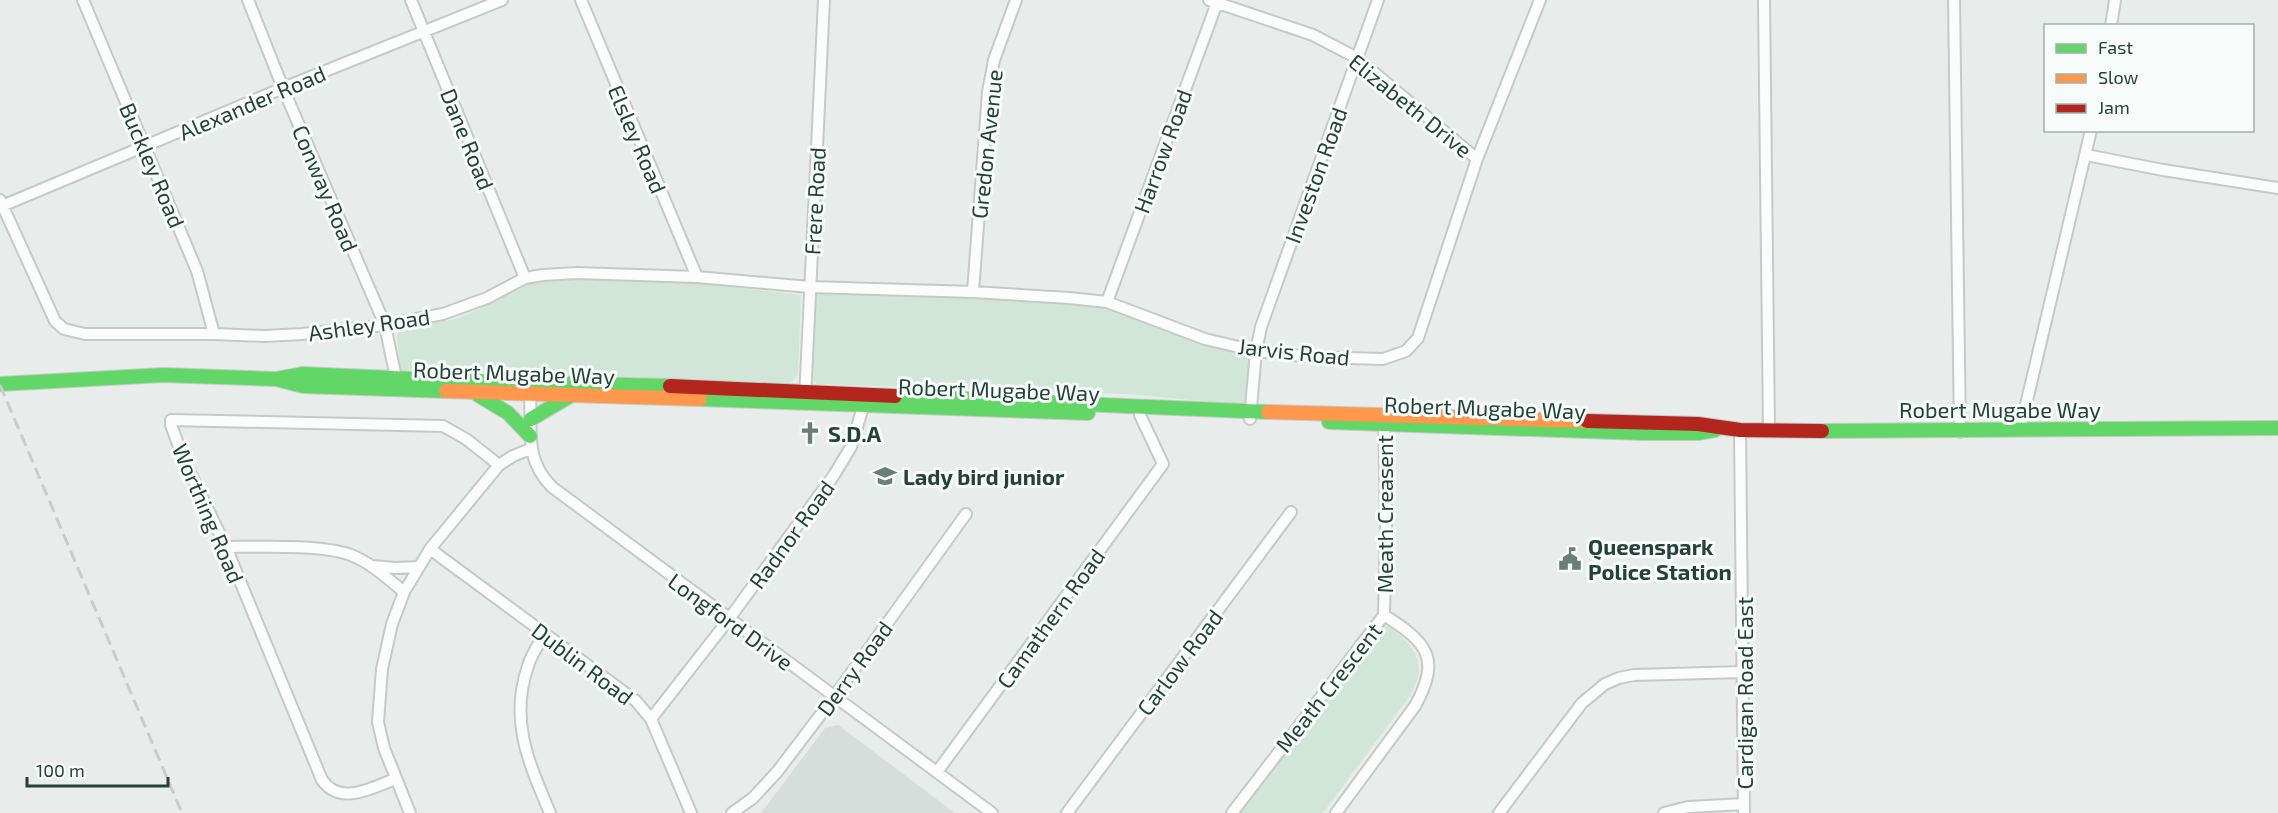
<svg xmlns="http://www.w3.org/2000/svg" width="2278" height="813" font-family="'Exo 2',sans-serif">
  <rect width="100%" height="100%" fill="#e8edeb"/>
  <path fill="#d6dedb" d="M838,725L955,813H761L825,728Z"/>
  <path fill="#d1e6d8" d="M568,279L696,283L801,295L798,375L789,384L400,370L397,336L401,327L451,320L469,314L528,284L546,280Z
    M822,291L1068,302L1107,307L1203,344L1250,355L1246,405L1125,394L817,384L810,374L815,294Z
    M1385,624C1401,636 1421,650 1419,673C1418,680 1413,689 1410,696L1323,813H1239Z"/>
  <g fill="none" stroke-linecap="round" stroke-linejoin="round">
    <g stroke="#c5cac8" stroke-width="14">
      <path id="street" d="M83,0L197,271L214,334
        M248,0L283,88L385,325L396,378
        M411,0L525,278
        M581,0L697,277
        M1209,0L1313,35L1357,58L1477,159
        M1764,0L1769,430
        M1954,0L1960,432
        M2111,26L2115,0
        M2086,155L2163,170L2278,188
        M0,200L55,321L64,329L85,334H214L265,336L302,334L385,325L443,314L487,298L525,278L543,275L577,273L697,277L810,287L973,292L1069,298L1107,302L1205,339L1256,351L1313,357L1383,359L1406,351L1418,338L1477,159L1540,0
        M2,206L283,88L502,0
        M973,292L988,92L994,60L1016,0
        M1107,302L1218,0
        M530,394C532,431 524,459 552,487L992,813
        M805,399L824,0
        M1250,419L1256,351L1261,327L1378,0
        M1740,430L1744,813
        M2020,430L2091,130
        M226,547C259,547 321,544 351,555C371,563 387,578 404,592
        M430,549L636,701L651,719L691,813
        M372,566L395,568L419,567
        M1384,615L1386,525L1384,417
        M545,633C539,644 531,655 528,666C509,721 529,763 550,813
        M651,719L729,619L834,475L851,447L866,397
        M937,772L1163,464L1140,415
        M395,779C372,788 340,806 322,780L226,547L184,460L171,425V420L443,426L466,439L499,465
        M410,813L384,748L378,722L382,669L392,624L404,592L430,549L499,465L513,456L530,449
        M732,813L753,798L777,772L834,697L966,514
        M1067,813L1291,512
        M1232,813L1384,615C1426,642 1442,657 1415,706L1336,813
        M1499,813L1582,703L1605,684L1619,678L1634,675L1742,672
        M1664,813L1688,807L1744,804"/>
    </g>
    <g stroke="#c3cbc8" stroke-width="16">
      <path id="fast" d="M276,379L303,374L459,381L670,386
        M0,384L163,375L276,379L303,386L446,391
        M478,395L508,413L530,436
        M895,396L1268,412
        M700,399L1088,413
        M531,419L570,396
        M1329,422L1642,433H1699L1715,430
        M1822,431L2278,428"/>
    </g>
    <g stroke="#c3cbc8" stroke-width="16">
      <path id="slow" d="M446,391L700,399
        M1268,412L1587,421"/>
    </g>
    <g stroke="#c3cbc8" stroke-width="16">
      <path id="jam" d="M670,386L895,396
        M1587,421L1698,424L1740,430L1822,431"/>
    </g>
    <use href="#street" stroke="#fcfcfc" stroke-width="10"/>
    <use href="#fast" stroke="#63d668" stroke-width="14"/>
    <use href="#slow" stroke="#ff974d" stroke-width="14"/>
    <use href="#jam" stroke="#b3261e" stroke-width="14"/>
    <path stroke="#c9cdcc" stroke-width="3" stroke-dasharray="12 6" stroke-linecap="butt" d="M0,385L182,813"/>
  </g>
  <defs>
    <g id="church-bare" transform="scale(1.8)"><path d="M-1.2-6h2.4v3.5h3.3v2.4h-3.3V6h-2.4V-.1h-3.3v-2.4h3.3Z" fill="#697e78" stroke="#f7fbf9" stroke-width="2.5" paint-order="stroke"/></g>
    <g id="school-bare" transform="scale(1.8)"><path d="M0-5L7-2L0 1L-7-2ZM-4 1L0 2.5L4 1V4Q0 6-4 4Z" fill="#697e78" stroke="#f7fbf9" stroke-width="2.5" paint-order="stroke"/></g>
    <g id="civic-bare" transform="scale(1.8)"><path d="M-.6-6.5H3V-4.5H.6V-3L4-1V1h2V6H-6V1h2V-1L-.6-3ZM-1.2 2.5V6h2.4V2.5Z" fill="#697e78" stroke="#f7fbf9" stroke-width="2.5" paint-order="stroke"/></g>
  </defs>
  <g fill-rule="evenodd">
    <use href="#church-bare" x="810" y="433"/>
    <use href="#school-bare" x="885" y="476"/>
    <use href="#civic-bare" x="1570" y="559"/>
  </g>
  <g text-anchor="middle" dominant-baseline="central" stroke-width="6" stroke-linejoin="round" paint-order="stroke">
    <g font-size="22" fill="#24423a" stroke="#f7fbf9">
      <text transform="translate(252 102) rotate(-23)">Alexander Road</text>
      <text transform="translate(1411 105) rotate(39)">Elizabeth Drive</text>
      <text transform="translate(468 139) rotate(68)">Dane Road</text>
      <text transform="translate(638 139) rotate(67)">Elsley Road</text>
      <text transform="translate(986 144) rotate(-84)">Gredon Avenue</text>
      <text transform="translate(1162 151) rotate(-70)">Harrow Road</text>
      <text transform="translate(153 165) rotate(67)">Buckley Road</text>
      <text transform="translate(1315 175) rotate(-70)">Investon Road</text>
      <text transform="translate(326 188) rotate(67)">Conway Road</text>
      <text transform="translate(814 201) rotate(-87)">Frere Road</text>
      <text transform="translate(369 324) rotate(-8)">Ashley Road</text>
      <text transform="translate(1294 351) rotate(6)">Jarvis Road</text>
      <text transform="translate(514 372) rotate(2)">Robert Mugabe Way</text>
      <text transform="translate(999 389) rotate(2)">Robert Mugabe Way</text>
      <text transform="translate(1485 407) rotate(2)">Robert Mugabe Way</text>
      <text x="2000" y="409">Robert Mugabe Way</text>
      <text transform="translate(209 513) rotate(67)">Worthing Road</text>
      <text transform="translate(1384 514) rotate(-90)">Meath Creasent</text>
      <text transform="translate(791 534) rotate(-54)">Radnor Road</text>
      <text transform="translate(1050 618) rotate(-54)">Camathern Road</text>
      <text transform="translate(731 621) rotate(36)">Longford Drive</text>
      <text transform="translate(1179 662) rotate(-53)">Carlow Road</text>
      <text transform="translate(583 663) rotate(37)">Dublin Road</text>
      <text transform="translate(854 668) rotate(-54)">Derry Road</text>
      <text transform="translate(1328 687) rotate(-52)">Meath Crescent</text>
      <text transform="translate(1744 693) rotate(-90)">Cardigan Road East</text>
    </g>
    <g font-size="22" font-weight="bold" fill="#24423a" stroke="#f7fbf9" text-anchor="start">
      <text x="828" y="433">S.D.A</text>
      <text x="903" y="476">Lady bird junior</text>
      <text x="1588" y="546">Queenspark<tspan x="1588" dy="25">Police Station</tspan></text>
    </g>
  </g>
  <rect x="2044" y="24" width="210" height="108" fill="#f7fbf9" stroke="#a3b1ad" stroke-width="1.5"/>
  <rect x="2056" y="44" width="30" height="9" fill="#63d668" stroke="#a3b1ad" stroke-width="1.5"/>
  <text x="2098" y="54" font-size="18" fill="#24423a">Fast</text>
  <rect x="2056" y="74" width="30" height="9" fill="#ff974d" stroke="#a3b1ad" stroke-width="1.5"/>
  <text x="2098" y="84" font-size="18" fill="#24423a">Slow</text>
  <rect x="2056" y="104" width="30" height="9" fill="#b3261e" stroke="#a3b1ad" stroke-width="1.5"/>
  <text x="2098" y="114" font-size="18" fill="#24423a">Jam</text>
  <path d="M27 777v9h141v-9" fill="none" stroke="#24423a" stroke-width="3"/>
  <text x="36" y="777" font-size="18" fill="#24423a" stroke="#f7fbf9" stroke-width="4.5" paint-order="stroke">100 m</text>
</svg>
